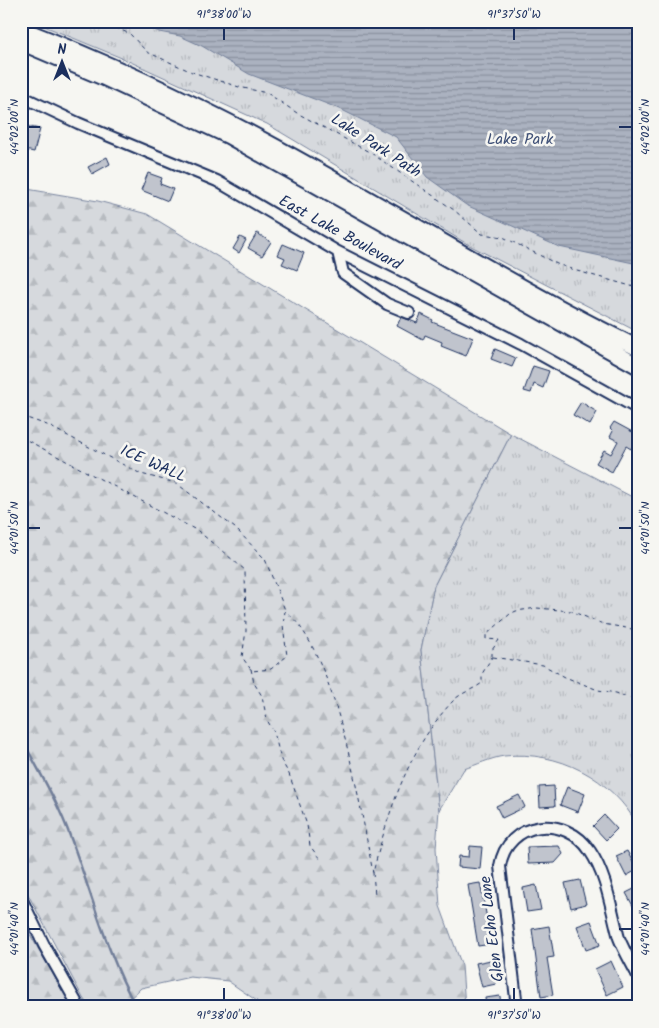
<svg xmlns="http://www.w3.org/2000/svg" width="659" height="1028" font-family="Kalam,sans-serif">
  <defs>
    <pattern id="forest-firs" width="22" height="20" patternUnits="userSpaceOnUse" patternTransform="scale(1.25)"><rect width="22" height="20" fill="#d6d9dd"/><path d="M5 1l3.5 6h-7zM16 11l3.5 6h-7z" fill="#b7bbc0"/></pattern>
    <pattern id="park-tufts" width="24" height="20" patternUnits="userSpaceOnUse" patternTransform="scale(1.25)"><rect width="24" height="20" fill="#d6d9dd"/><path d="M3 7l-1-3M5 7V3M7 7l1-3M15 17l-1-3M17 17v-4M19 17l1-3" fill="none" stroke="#b7bbc0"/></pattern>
    <pattern id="water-rules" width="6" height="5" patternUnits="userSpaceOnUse" patternTransform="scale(1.25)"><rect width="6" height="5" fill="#abb2c0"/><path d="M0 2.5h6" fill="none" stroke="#8a919f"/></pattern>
  </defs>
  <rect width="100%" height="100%" fill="#f6f6f2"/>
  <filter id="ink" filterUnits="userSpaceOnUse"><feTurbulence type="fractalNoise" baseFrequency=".02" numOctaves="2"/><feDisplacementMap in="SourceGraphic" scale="10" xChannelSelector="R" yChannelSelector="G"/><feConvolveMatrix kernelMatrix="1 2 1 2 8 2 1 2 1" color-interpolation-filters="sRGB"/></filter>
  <g filter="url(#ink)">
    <path fill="url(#forest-firs)" stroke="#78849e" d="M21,188L98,201L147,214L511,434L434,586L421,650L439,810L436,848L440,906L462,966L465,1007H262L257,1001L228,981L190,977L141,988L121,1007H89L83,998L21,881Z
      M21,919L72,1007H21Z"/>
    <path fill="url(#park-tufts)" stroke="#78849e" d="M32,21H638V332L469,245L267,124L124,59Z
      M511,434L638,500V826C612,778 558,750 504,756C491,758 476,765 464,769L439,810L421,650L434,586Z"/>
    <path fill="url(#water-rules)" stroke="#717e99" d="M139,21H638V264L559,247L466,205L427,177L396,137L340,109L249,74L202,46L180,36L159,32Z"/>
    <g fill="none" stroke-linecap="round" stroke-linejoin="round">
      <path stroke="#717e99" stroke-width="2.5" d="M21,737C38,770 58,802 70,836C92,894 106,952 136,1007"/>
    </g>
    <path fill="#c0c4cd" stroke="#1b2f5e" d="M21,125L40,129L34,152L21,149Z
      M107,157L110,164L92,174L88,167Z
      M148,173L162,178L160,184L173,189L168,201L141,190Z
      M257,233L271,242L262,256L248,248Z
      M240,237L246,240L239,253L233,249Z
      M283,244L304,253L297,270L282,264L285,258L278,255Z
      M421,314L433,320L432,322L473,338L466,356L441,346L442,342L425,335L423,340L397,326L401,317L417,323Z
      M495,349L516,358L512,367L491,359Z
      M533,366L549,371L543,388L534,384L531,393L524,391Z
      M581,402L597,412L590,425L573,415Z
      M614,422L638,435V437L631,449L626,446L612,472L596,463L604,450L611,454L618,441L610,437L613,431L610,428Z
      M554,786L555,806L540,807L539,787Z
      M567,787L585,794L578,812L560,805Z
      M519,795L525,807L502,818L496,806Z
      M604,815L617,829L606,840L593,826Z
      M470,846L482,847L480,869L458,867L459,856L469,857Z
      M559,846L563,854L555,863L528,864L527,847Z
      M627,851L637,870L626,876L616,856Z
      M580,880L586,904L571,908L565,883Z
      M480,883L492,944L478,946L468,885Z
      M536,885L541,910L527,912L523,888Z
      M638,887V915L626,893Z
      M591,921L600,945L586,950L577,926Z
      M549,926L554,957L547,958L553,995L541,997L532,929Z
      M491,960L496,984L482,987L476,963Z
      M611,961L623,987L607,995L595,969Z
      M500,996L501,1007H486L485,998Z"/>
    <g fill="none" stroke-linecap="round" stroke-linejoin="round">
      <g stroke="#1b2f5e" stroke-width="14">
        <path id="minor" d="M21,96L78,123L217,181L338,252L521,344L638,409
          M338,252L343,273L387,304L409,313
          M21,898L44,945L79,1007
          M517,1007L500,866C507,820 566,814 590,851C607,876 611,909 619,938C624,951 632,964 638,976"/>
      </g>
      <g stroke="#1b2f5e" stroke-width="19">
        <path id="highway" d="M21,29C106,62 188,100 268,143C392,210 511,286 638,348
          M21,42L103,77L229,136L638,366"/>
      </g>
      <path stroke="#1b2f5e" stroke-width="1" stroke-dasharray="4 4" stroke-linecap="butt" d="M101,21L130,34L147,52L192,72L239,87L267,93L297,113L371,153L454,210L482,234L503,237L557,264L577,271L638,288
        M21,416L47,425L141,474L176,483L235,528L265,559L285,610
        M21,437L198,531L245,570L246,631L242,657L252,671L271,669L287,656L283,625L285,611C335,648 361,810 373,873C388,812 409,747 453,701C460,693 473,690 482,683V674L492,657
        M492,657V650L499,640L486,639V635L510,614L516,611L537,608L571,611L603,624L638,630
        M493,657L543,665L565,677L598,690L616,693L638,701
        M251,669L254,683L262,696L267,720L274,732L281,760L289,774L307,825L310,846L320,859
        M373,873L375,895"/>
      <use href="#minor" stroke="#f6f6f2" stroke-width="10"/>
      <use href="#highway" stroke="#f6f6f2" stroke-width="15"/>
    </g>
  </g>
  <path fill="none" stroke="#1b2f5e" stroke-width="2" d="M224,28V40M514,28V40M28,127H40M619,127H632M28,528H40M619,528H632M28,929H40M619,929H632M224,988V1000M514,988V1000"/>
  <g text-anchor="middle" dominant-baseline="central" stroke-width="5" stroke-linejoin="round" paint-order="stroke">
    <g font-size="16" fill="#405177" stroke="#f6f6f2">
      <text x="520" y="139">Lake Park</text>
    </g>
    <g font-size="16" fill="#1b2f5e" stroke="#f6f6f2">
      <text transform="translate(376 146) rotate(33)">Lake Park Path</text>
      <text transform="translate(340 233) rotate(29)">East Lake Boulevard</text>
      <text transform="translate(153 464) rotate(24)">ICE WALL</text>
      <text transform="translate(492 929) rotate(-97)">Glen Echo Lane</text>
    </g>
  </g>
  <rect width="659" height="1028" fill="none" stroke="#f6f6f2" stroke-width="55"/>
  <g transform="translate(62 62)" stroke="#f6f6f2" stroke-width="4" paint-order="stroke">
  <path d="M0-4L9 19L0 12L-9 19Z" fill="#1b2f5e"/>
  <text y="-8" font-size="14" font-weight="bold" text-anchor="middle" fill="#1b2f5e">N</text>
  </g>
  <rect x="28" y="28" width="604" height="972" fill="none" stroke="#1b2f5e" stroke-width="2"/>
  <g font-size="12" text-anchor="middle" fill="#1b2f5e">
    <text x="224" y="18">91°38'00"W</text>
    <text x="514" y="18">91°37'50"W</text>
    <text transform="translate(14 127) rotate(-90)" y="4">44°02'00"N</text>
    <text transform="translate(645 127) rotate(-90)" y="4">44°02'00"N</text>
    <text transform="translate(14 528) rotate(-90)" y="4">44°01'50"N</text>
    <text transform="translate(645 528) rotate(-90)" y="4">44°01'50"N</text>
    <text transform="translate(14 929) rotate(-90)" y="4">44°01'40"N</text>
    <text transform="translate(645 929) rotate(-90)" y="4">44°01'40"N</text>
    <text x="224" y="1019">91°38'00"W</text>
    <text x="514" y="1019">91°37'50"W</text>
  </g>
</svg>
